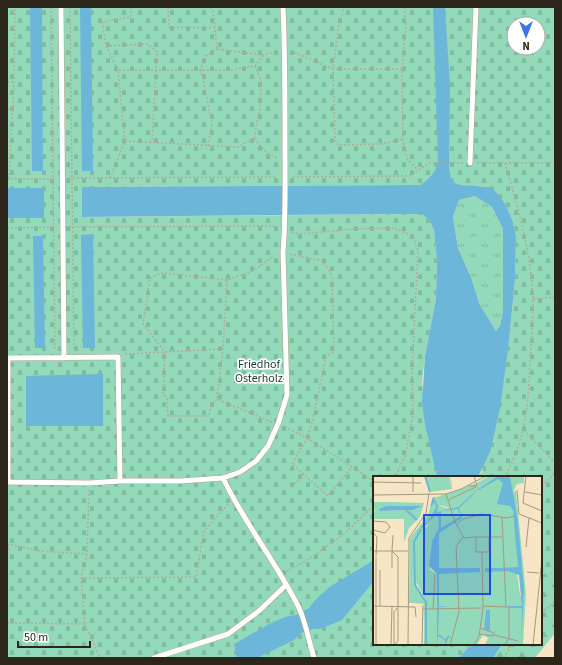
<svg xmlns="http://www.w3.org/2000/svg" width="562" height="665" font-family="'Source Sans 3',sans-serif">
  <defs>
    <pattern id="grass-tufts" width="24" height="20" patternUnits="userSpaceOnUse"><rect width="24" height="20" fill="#92daba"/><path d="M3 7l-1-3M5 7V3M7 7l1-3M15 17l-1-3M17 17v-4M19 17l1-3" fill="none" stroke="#7ebb9f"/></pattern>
    <pattern id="forest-firs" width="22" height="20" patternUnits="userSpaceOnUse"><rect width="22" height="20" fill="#92daba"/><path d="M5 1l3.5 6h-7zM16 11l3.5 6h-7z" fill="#7ebb9f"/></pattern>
    <pattern id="cemetery-stones" width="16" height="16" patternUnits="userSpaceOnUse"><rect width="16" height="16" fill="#92daba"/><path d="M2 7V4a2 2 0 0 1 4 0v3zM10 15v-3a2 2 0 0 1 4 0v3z" fill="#7ebb9f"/></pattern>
  </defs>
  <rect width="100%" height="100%" fill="#f7e6c5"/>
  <path fill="url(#grass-tufts)" d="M475,196L492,207L503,229V310L500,326L496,331L479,303L472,280L458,248L453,217L459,200Z"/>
  <path fill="url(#forest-firs)" d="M555,566V633L535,658H474L483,644H541V576Z"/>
  <path fill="url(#cemetery-stones)" fill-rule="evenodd" d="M7,7H555V566L541,576V477H478L482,471L509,341L515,279L516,236L513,222L506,205L489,187C480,186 455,188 451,179C449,175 450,169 449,166L435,172L428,179L420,185L82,187V217L422,214L429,220L434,230L437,262L436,299L425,356L422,382L437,477H374V644H483L474,658H7V218H44L43,188H7ZM514,24H538V48H514Z"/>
  <path fill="#6cb6da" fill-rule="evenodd" d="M30,7H42L43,171H32Z
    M80,7H91L93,171H82Z
    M433,7H445L450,86L449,166L451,179L455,183L461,185L489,187L496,192L506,205L513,222L516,236L515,279L509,341L500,409L490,452L478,477H437L425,424L422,403L425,356L436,299L437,262L434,230L429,220L422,214L275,215L82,217V187L420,185C429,179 434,174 438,164ZM475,196L492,207L503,229V310L500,326L496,331L479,303L472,280L458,248L453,217L459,200Z
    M7,188H44V218H7Z
    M93,234L95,348H83L81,235Z
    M33,236H43L45,348H35Z
    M103,374V426H26V376Z
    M374,560V581L342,620L320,629H313L301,633L294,640L257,658H237L234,644L271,623L285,617L296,615L309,608L317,598L331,586Z
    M477,644H502L493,658H459L468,648Z"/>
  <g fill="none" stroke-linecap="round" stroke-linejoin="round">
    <g stroke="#b2a383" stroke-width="6">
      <path id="service" d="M61,7L64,358
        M470,163L476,7
        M223,478C244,523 277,563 299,608C306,623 309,642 314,658
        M120,481H180L223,478L240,472L256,461L268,446L278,424L287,395L283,252C286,215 285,178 285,142C285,97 285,52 283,7
        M7,482L89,483L120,481L118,357L8,358V482
        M154,658L228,634L260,610L286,585"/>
    </g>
    <path stroke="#b7a98f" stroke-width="1.5" stroke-dasharray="2 2" stroke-linecap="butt" d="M51,7L55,351
      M70,7L74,350
      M168,7L169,27L214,28
      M211,7L213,10L217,49L264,55L277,51
      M404,7L406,23L402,69L403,139L407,159L418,170
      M106,46L148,44L157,52L152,142
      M291,51L333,69L338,29L344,7
      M402,69H333L335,140L338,145L381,144L403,139
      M119,70H229L255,66L264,55
      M7,82H13
      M7,109H13
      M254,138L260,108L261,80L255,66
      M125,141L238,147L254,138L266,152L277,158
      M208,146L212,124L201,69L206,56L217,49
      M477,163H505C518,207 531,253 533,299C533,320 531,342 530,363C528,405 526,440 504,477
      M505,163H555
      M293,177L410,176L429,163H463
      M69,178L277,177
      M110,178L125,141L118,70L106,46L102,22L131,17V7
      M7,179H55
      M9,179L14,82L15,7
      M69,227L272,226L277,227
      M7,228L55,227
      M292,232L298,234L354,229L394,228L413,236L418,251L412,370L413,415L405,456L395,477
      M290,254L323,261L332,276L334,352L326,356L313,419L307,438L292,464L328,496L352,467
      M533,299L555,297
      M125,354L223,349
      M217,398L223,349L227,280
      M272,422L217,399L211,405L209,416H168L167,399L163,394L165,352L143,324L150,278L161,273L227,280L253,271L275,255
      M285,427L307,438L374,481
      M524,430L555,463
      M541,486L555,473
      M292,487L304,474
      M89,490L87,554L81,578L85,624L100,658
      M7,544L40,551L87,554
      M7,570L8,545
      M286,572L309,559L344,534L374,505
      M81,578L196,577L204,531L229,503
      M541,613L555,602
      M7,623L85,624
      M504,658L512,644"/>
    <use href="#service" stroke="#fff" stroke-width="5"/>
  </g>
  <g text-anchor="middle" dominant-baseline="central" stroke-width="3.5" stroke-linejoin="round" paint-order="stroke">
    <g font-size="12" fill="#1a3c2e" stroke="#fff">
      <text x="259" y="364">Friedhof<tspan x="259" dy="14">Osterholz</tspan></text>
    </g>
  </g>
  <g transform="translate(373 476)">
    <rect width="169" height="169" fill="#f7e6c5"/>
    <path d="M52,0H58L64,12H78L79,0V13L57,16ZM116,0H125L105,13L90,27L80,32L65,29L67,27L64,21L104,7ZM137,0H151V7L144,8L140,16ZM43,110L54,126V169H51V128L40,127V112Z" fill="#92daba"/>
    <path d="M60,21H64L67,27L57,47L51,51L43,110L40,112V127H36L37,62L55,39ZM0,26H19L51,27L47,41L36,52L31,66V43H0V36H2ZM13,30H50L40,34L7,35Z" fill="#92daba" fill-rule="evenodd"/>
    <path d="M125,0H137L140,16L143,15L153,118L150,169H112L115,162L110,159L104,169H54V126L43,106V63L57,47L65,29L73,32L86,29ZM143,45H145L151,124L147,119L144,96L112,92L145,91ZM66,57V92H107V96H67L65,98L57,94L58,70L61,61ZM113,134H117V155L111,153Z" fill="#92daba" fill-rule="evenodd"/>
    <path d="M58,0H77L78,12L64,13Z" fill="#92daba"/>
    <path d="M125,0H137L145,45L151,114L148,169L149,132H137L134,130H149L146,99L134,95L112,96V92L145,91L140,34L137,30L124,28L130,7L125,3L104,15L86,32L89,42L66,57V92H107V96L66,98V130L79,131H66L65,158L73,163L75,159L79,162L76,161L72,169V164L65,160L64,169V98L56,90L59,65L66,52L65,37L48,53V50L55,46L63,32L62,26L57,31L60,21L65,30L64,36L85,31L105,13ZM85,33L88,40L68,52V35ZM13,30H50L40,34L7,35L6,33ZM113,134H117V155L111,153Z" fill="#6cb6da" fill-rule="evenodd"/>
    <path fill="none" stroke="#6cb6da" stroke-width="2" d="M52,0L57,16M33,34L44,44M48,53L41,66L42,109L53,126V169"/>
    <path fill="none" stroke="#a69980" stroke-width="1" d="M153,0L150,27L169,35M0,6L48,7M95,10H104L101,0M144,14L146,38L169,47M40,16V0M152,16L169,19M73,18L82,46L91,62M0,19L73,18L88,13L113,0M75,24L103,11M129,41L133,131H136V162L132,169M0,45L13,46L17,51L12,57L0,54M83,49L90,43L109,38L134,42L141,40M0,56L4,61L3,80M116,61V76H103V61H129M153,71L156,42M0,75H35M19,75L25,81V165L21,169M19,75L20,59M19,92V76M7,94V130M154,96L166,97M0,130L42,131L43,141M110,130L133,131M50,133L108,132M60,133L62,99M106,158L120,160L121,157L107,152M121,159L145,165M3,169V81M18,169L19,130M21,169V136L24,132M35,169L36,62L53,37L56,17M49,169L50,129M77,169L86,136L83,71L89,62L103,61M101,169L106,160L110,132L109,76M160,169L169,83"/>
    <path fill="#1d4ed8" fill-opacity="0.15" stroke="#1d4ed8" stroke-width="2" d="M51,39H117V118H51Z"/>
    <rect width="169" height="169" fill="none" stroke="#2c2519" stroke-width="2"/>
  </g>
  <rect width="562" height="665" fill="none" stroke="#2c2519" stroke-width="16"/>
  <g transform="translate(526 36) rotate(180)"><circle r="19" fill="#ffffff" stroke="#aba8a3"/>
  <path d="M0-3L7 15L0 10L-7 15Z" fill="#3c76e6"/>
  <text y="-6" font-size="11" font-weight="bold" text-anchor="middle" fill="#2c2519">N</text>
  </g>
  <path d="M18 641v6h72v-6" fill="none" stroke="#2c2519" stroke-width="2"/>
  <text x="24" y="641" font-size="12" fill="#2c2519" stroke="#ffffff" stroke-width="3" paint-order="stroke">50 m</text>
</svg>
